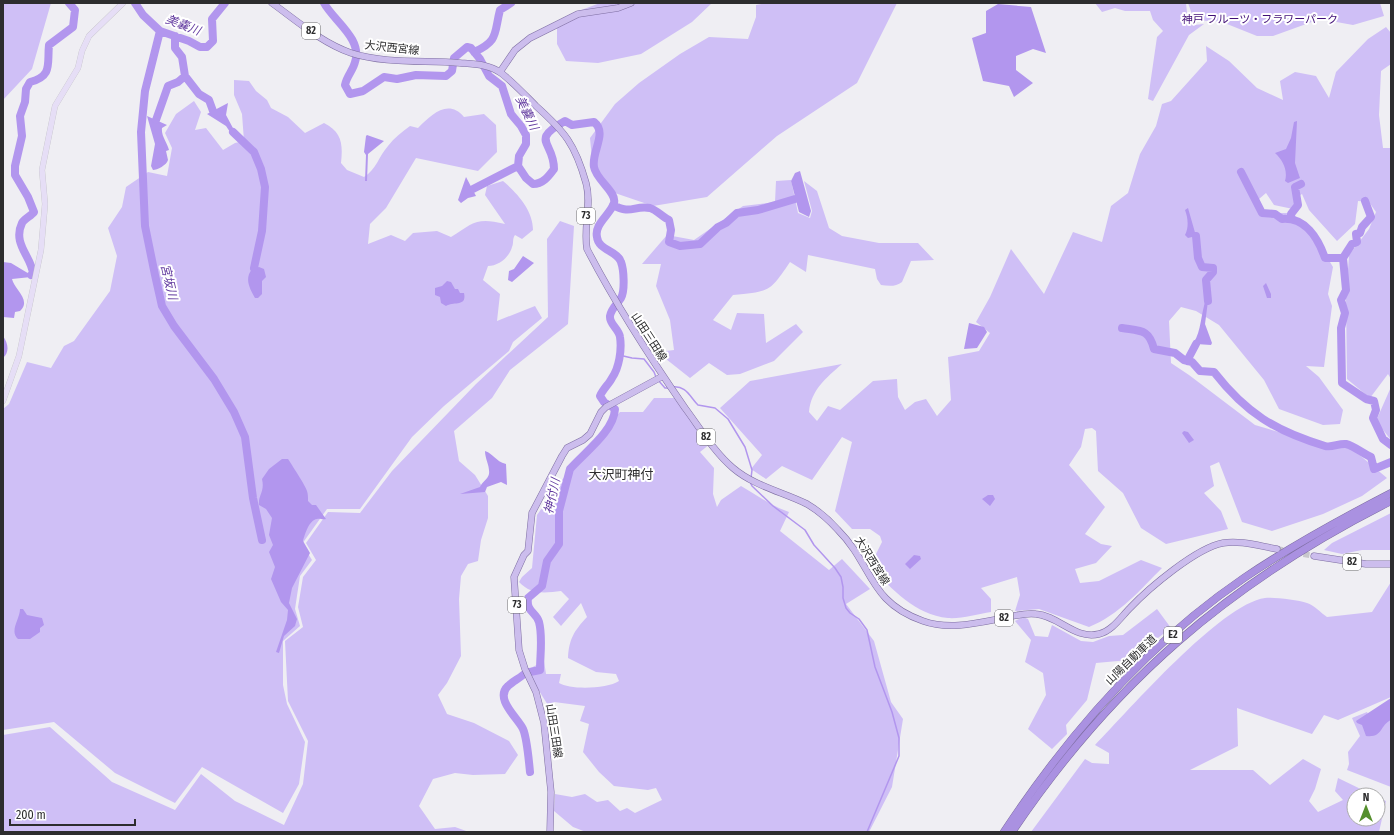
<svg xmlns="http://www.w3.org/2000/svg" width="1394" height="835" font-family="'Fira Sans Condensed','Noto Sans JP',sans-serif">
  <rect width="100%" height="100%" fill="#efeef3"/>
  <path fill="#cfbff6" d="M3,3H51L32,69L3,100Z
    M600,3H712L692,22L641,54L598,63L566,61L557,44V27L576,12Z
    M767,3H897L857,83L777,136L707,197L653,206L612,192L593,170L590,138L615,104L639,83L680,54L709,37L748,39L756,17V5Z
    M1095,3H1186L1188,22L1194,25L1204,24L1189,35L1153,101L1148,99L1157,37L1163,31L1153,20L1150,11H1125L1115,8L1102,12Z
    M1188,3H1380L1384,16L1353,25L1320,19L1273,36H1257L1222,22L1194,20Z
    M1386,27L1391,33V64L1381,71L1379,115L1383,148H1391V379L1388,374L1370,398L1347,379L1346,298L1349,255L1369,229L1376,212L1369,202L1358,201L1355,224L1337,241L1309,210L1302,194L1297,197L1293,209L1274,205L1266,193L1259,199L1265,213H1293L1318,242L1333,267L1328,294L1332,306L1324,367L1306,366L1319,377L1343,410L1340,424L1323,425L1279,409L1264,380L1219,325L1196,311L1181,307L1169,321L1171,363L1189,375L1255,425L1320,444L1344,442L1387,478L1362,496L1323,514L1272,531L1242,522L1219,462L1210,466L1214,486L1204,493L1221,511L1228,529L1166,544L1141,528L1123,493L1098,471L1096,431L1092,428L1085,429L1081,447L1069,465L1105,507L1085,534L1101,544L1112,546L1096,563L1075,569L1080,583L1099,581L1141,560L1162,568C1140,590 1119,615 1089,627L1039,609L1015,611L1020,595L1017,577L981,588L991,599V612C978,614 961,619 948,618C915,615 892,589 870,566L882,542L880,536L870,529H852L835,511L852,442L842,437L812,480L782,466L766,479L751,469L762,455L720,408L750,381L842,364C826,378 811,390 809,412L817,421L828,406L840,410L873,381L897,379L898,397L905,410L915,402L926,399L937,416L951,400L948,357L979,351L990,333L976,322L990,297L1011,249L1044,294L1073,232L1102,242L1111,206L1128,193L1140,154L1156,126L1162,104L1171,101L1207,61L1206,46L1229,61L1257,88L1283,100L1280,81L1295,72L1316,76L1329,98L1336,72L1368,39Z
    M234,80L249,81L256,91L267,100L271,108L288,117L305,133L324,123C342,132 343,144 341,163L347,170L364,177C376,170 379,156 388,146C394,138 402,132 410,126L418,128C431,115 448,98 464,117L484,114L496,125L497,152L478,171L416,158L386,208L370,224L368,244L391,235L405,241L413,233L437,231L451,237C474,222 477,217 505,224L485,195L487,186L503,181C517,193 533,210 533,230L522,239L515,235C512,239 514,243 512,247C509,258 498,266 488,266L483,280L500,294L497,321L535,306L542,318L513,342L509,351L444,406L412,437L360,509H327L302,544L312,560L300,576L295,609L300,626L283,641V685L287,704L305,742L299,784L283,813L202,767L175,803L115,773L54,722L3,730V409L9,404L27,362L51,368L64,346L74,341L110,291L117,256L108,228L122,207L126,187L148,172L167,176L172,148L165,133L176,114L194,101L201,112L195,130L206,128L223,150L235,143L244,141L242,114L234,95Z
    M791,180L798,213L810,218L812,211L804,181L817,191L829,228L842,236L879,243H918L934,260L911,261L902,282C896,287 888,286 881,285L877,279L875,269L808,255L806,272L790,262C769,293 770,291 733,295L713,320L731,330L737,313L764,314L766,343L796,324L803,332L774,361L740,374L727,375L709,363L690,378L666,359V351L674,350L670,320L656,286L661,264H642L667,235L694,240L743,206L775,202L776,181Z
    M560,221L574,226L568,324L510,370L492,398L454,431L459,461L475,475L488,496V518L481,540L478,561L468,564L461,576L459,599L461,656L447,683L438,695L447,714L474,723L509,741L518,755L505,774L473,775L455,773L433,779L419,806L435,829L455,827L469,832H3V735L50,727L112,782L175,810L201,774L235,801L284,825L303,784L308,741L288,701L285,641L303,627L298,607L303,577L316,560L306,543L328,512L360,513L392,471L476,384L548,317L547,239Z
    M1391,387V440L1376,421Z
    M654,398H674L710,444L700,452L714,468L713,494L717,507L721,500L741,486C757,495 771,506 789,512L780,531L829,570L842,559L870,589L846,604L874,641L891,702L903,719L892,787L869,832H586L573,827L554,811L555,794L572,797L585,794L597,802L608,800L620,811L627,808L635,813L662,800L656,788L648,790L614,786L599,772L583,752L589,724L580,721L585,706L554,702L551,710L536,686L529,669L544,661L546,674H561L559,683C570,690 607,689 619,681L616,674L596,672L568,658C569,639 574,631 587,617L581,603L561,626L553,617L569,599L561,591C545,593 531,595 519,582L522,577L532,568L537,515L550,497L546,492L548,488L556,487L620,412H643Z
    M1391,513V550H1362L1342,554L1324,550L1332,543Z
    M1391,582V697L1338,720L1324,715L1312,734L1237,708L1238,746L1190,770H1253L1270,785L1303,759L1321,769L1315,789L1309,801L1318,812L1343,800L1335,791L1338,778L1373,795H1354V819H1378V798L1386,801L1379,832H1031L1085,759L1092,763L1109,764V753L1095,745C1129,710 1221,604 1265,598C1274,597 1298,600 1307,603C1314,605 1321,613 1327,617L1372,612Z
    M1157,609L1171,628L1129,660L1096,663L1087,700L1066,725L1067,734L1052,749L1028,729L1046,695L1043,673L1025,662L1031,640L1015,621L1023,617L1028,619L1035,636L1048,637L1052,625L1081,641L1093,642L1109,636L1123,635Z
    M1367,712L1374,727L1391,719V787L1347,770L1349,764L1348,752L1360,736L1352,718Z"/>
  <path fill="#b296ee" d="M998,4L1031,7L1046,53L1033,49L1016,56V70L1033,83L1014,97L1009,86L983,81L972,38L986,33V11Z
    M228,103L226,115L234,130L233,132H230L226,126L207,114Z
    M147,116L167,125L162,128C161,136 167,142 169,150L166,151L168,160C167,165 157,170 153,170L151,166L155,144Z
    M1297,121L1295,163L1300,178L1288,183L1285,181C1288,171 1283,160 1275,153L1286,149L1291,138L1294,122Z
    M367,135L384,141L368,154L367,181H365L366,155L364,152L366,136Z
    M800,171L811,211L809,217L799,212L791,181L795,173Z
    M466,177L476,196L468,198L461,203L458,200Z
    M1188,208L1196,236L1188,238L1185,235C1189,227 1188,218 1185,210Z
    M523,256L534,263L512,282L508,280L509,271L514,269Z
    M3,262L11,263L31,275V277L12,279C14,289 32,300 20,311L15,312L14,318L3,317Z
    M259,267L264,269L266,277L262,281V294L258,298H255C250,289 244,279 252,269Z
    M447,281L451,282L455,289H458L460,293H464C467,307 454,301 446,306L441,303L440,297L435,295V288L442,286Z
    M1266,283L1271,294V298H1267L1263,286Z
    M1206,299L1208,301L1205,324L1212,343L1211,345L1196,344L1194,342C1201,332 1201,313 1206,299Z
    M969,323L984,327L987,332L977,348L964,349Z
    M3,336C8,343 10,352 3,358Z
    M1184,431L1188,432L1194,440L1189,443L1182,433Z
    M485,451C494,454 495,461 506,464L507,485L501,482L487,487L485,492L460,494L480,487C482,482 488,479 489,474C490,466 485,459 485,451Z
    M282,459H288C290,462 307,488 307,491C308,494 308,497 308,501L312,505H316L326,519C322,520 320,518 317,519C309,520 305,534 303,541L310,553L292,588L289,603L297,619L295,626L284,636L279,653L276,652L287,620L288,610L281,602L271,579L275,567L269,552L273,545L269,535L272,518L266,509L259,505C258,495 265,492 262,479L269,469Z
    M988,495H993L995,499L990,506L982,499Z
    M914,555L920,556L921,559L910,569L905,564Z
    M20,609H23L27,615L42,618L44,625L40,628V632L30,639H18C9,631 20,619 20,609Z
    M1391,698V720C1379,726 1383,738 1366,736L1362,725L1357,723L1356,721Z"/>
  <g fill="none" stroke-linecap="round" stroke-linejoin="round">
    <path stroke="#b296ee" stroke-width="1.5" d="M619,355L632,358L644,359L654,372L656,377
      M658,380L665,388H669
      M672,387C686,385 690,397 698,405L715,408L728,419L745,447L752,470L751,478
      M750,482L752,486L773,506L805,530L814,545L835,568L841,577L843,587V598L846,608L850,613L859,619L867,630L875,667L892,712L899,738V756L867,832"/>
    <path stroke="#b296ee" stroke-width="8" d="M135,3L143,15L160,31L189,41L200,47H207L213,41L212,19L225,3
      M324,3C333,20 363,39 355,62C353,71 347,75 345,85L350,94L363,91L384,77L397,79L416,75L446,76L452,71L454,58L467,47L471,48L480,59L489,76L502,86L511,114L521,126L526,135V144L519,156L518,166L526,178L533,184C543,184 548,177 554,169C554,141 529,141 565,121L572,125L594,122C608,133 591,152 594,167C596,180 617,192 614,203C610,215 594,224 597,237C598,250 618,251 621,262C624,270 625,291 621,298C617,304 611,309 610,316C609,324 619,329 620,337C622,350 619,368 612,378C609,384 603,389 600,396L604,402L615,409C614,431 585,452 570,469L559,511V544L547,561L542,586L528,598C526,612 536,612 539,622C543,637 540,655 540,670L530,672
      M160,31L145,91L141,132L145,226L155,275L162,306L174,326L214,379L234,412L245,437L253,498L262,540
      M175,36V48L182,57L185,76L199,94L209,100L213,111
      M474,52C499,41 494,33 500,10L511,3
      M156,120L168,86L178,82L185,76
      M233,132L254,152L261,169L265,187L262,231L254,268
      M1241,172L1262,213L1275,214L1282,219C1305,217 1318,238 1325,258H1343L1346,290L1341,300L1345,313L1341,328L1342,383L1366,399L1374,401L1376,410L1373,418L1383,439L1391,445
      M473,189L518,166
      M613,205C631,215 634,205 650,208C657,210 662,217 669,220L671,230L669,242L680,246L700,244L718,227L726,223L737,213L758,210L795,199
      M1291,218V214L1298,205L1295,187L1301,184
      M1196,236L1198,258L1202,267L1213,268V272L1206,280L1208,301
      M1343,258L1352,244L1357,242L1356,234L1360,233L1362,227L1371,217L1365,201
      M31,275L33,274C32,257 12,244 22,223C24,219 31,216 34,212L28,197L15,175V166L22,136L20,116L25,102L26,89L30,82C53,76 47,64 49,45L73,27L75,10L69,3
      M1122,328C1141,331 1149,329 1154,349L1175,353L1184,360L1192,362L1200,371L1214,372C1246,413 1275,431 1325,446C1332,448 1339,443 1346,444C1354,446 1364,454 1371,457L1374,469L1391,462
      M1187,361L1196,344
      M523,675C518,679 512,682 508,686C494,699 518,718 523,729C527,738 529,762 530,772"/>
    <path stroke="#c8c7cc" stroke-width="6" stroke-dasharray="6 3" stroke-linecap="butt" d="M1277,549L1314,556"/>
    <g stroke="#c0bfc3" stroke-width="6">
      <path id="secondary" d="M3,401L19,356L41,250L45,204L42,170L55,106L78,68L82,51L89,36L123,3"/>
    </g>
    <g stroke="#7e6ea2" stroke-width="7">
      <path id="primary" d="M272,3C297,21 322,43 351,53C385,64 425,60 460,63C473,64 489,64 501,73C513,82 525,95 536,106C565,132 575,144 586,183C592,204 583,227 587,249C616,305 649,356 685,408C700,428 714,452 733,468C754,486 783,492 807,504C819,511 829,520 838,530C873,565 868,602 923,621C951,631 981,622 1009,617C1017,615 1027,613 1036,614C1059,616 1075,640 1099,634C1112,631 1121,617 1130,608C1149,588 1196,548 1223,543C1240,540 1259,546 1277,549
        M500,72L515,50L530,38L578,14L618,8L631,3
        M1314,556L1366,564H1391
        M550,832L551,792L544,723L536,692L525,669L519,650L514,577L524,555L528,551L532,513L562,456L567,448L583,440L590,434L601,412L606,407L663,376"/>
    </g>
    <g stroke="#7e6ea2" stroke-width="8">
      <path id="highway" d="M1004,832C1068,735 1147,644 1244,578C1291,546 1341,519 1391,493
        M1012,832C1113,682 1230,582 1391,501"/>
    </g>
    <use href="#secondary" stroke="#e6def6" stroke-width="5.5"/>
    <use href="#primary" stroke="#ccbded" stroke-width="6"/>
    <use href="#highway" stroke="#aa91e1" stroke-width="7"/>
  </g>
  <g text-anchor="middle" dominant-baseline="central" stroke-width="4" stroke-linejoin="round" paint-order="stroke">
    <g fill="#fff" stroke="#6c6c6d" stroke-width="1">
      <rect x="302" y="23" width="18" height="16" rx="3"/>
      <rect x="577" y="208" width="18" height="16" rx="3"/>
      <rect x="697" y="429" width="18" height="16" rx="3"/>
      <rect x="1343" y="554" width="18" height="16" rx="3"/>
      <rect x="508" y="597" width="18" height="16" rx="3"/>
      <rect x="995" y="610" width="18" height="16" rx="3"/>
      <rect x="1164" y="627" width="18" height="16" rx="3"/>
    </g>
    <g font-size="10" font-weight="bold" fill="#2d2d2e">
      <text x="311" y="31">82</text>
      <text x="586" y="216">73</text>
      <text x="706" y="437">82</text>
      <text x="1352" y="562">82</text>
      <text x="517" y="605">73</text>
      <text x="1004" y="618">82</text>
      <text x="1173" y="635">E2</text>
    </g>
    <g font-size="11" fill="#400e76" stroke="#fff">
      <text x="1260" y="19">神戸 フルーツ・フラワーパーク</text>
    </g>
    <g font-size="11" fill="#2d2d2e" stroke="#fff">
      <text transform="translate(392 48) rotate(6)">大沢西宮線</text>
      <text transform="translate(649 337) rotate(57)">山田三田線</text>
      <text transform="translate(872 561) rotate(58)">大沢西宮線</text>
      <text transform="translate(1131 660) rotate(-44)">山陽自動車道</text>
      <text transform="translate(554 731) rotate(81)">山田三田線</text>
    </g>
    <g font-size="12" font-style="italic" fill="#623a9f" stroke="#fff">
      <text transform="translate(183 25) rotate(21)">美嚢川</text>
      <text transform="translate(527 113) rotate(64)">美嚢川</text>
      <text transform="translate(169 282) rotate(77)">宮坂川</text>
      <text transform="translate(552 496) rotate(-78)">神付川</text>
    </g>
    <g font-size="13" fill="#2d2d2e" stroke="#fff">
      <text x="621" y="474">大沢町神付</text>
    </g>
  </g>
  <rect width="1394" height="835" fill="none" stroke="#2d2d2e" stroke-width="8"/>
  <g transform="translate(1366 807)"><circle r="19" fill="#ffffff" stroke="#ababab"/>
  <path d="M0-3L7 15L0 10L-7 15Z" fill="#558f2d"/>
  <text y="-6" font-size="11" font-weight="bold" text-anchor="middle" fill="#2d2d2e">N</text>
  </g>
  <path d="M10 819v6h125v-6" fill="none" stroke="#2d2d2e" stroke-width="2"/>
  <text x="16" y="819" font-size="12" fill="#2d2d2e" stroke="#ffffff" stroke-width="3" paint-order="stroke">200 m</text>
</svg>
